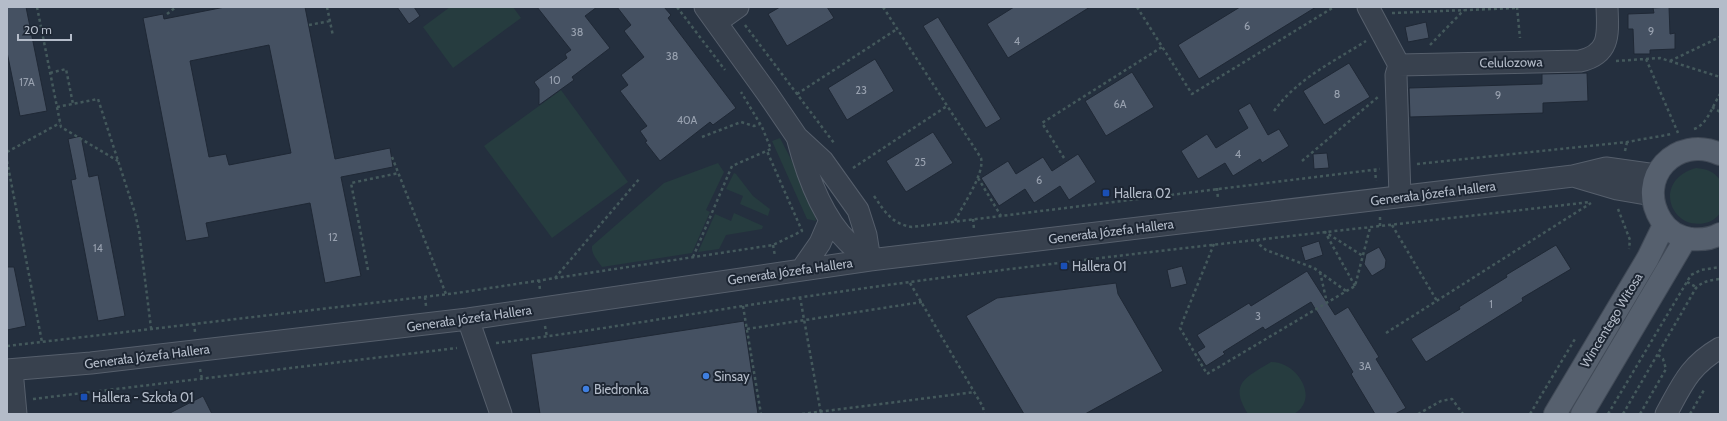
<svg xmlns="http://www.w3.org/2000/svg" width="1727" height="421" font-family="Cabin,sans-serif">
  <rect width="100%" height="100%" fill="#242f3e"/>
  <path fill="#263c3f" d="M450,7H513L521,18L453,68L423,27Z
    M561,90L628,182L552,238L484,146Z
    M780,138C791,160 813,197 816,221L807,219L772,141Z
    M718,163L724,172L706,210L710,212L692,253L602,267C598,261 591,254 592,246L664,183Z
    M1696,168C1706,169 1714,171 1720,180V213C1717,218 1711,222 1705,223C1670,231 1652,180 1696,168Z
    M734,173L736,174L753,196L770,209L768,216L740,204L743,196L726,189Z
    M734,213L763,226L762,229L726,235L719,249L698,252L715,214L731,221Z
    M1271,362C1296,361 1321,398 1294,414H1248C1228,383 1247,377 1271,362Z"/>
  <path fill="#455162" stroke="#1f2835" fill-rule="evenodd" d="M7,7H26L47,111L20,116L7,52Z
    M225,7H305L335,159L390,148L393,167L341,177L361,276L325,283L310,203L206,223L209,237L186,241L143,18L163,14L164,19ZM269,45L291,153L229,165L226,154L209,157L190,61Z
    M397,7H414L420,16L409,24Z
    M537,7H597L585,16L610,48L572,77L574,80L539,105V89L534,82L567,58L565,54L571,50Z
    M617,7H664L671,15L668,18L736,108L713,125L710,122L660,161L645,142L647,141L640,131L647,126L620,91L628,85L621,75L644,57L624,31L631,25Z
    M780,7H827L834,18L787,46L768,14Z
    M1014,7H1090L1008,58L987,24Z
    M1240,7H1316L1199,79L1178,45Z
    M1669,7L1670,34L1675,33V49L1650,50V54H1634L1633,29H1628V14L1654,13L1653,8Z
    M938,17L1001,119L986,128L923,26Z
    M1426,22L1429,38L1408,42L1405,27Z
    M875,59L894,91L847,120L828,88Z
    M1349,63L1370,97L1324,125L1303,91Z
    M1132,72L1154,107L1106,136L1085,101Z
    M1587,73L1588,101L1543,103V113L1410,117L1409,88L1542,84V74Z
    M1250,103L1268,135L1279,129L1289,146L1262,163L1260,159L1233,176L1225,163L1198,179L1181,151L1207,134L1216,148L1248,128L1238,110Z
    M933,132L953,163L906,192L886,161Z
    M81,136L89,177L98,175L125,316L98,321L71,180L76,179L68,139Z
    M1327,153L1329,168L1314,169L1313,154Z
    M1078,154L1096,182L1069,200L1060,186L1034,203L1025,189L999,206L981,178L1008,161L1016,174L1043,157L1052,171Z
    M1319,241L1323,255L1305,261L1301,247Z
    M1556,245L1571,269L1522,298L1523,301L1426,362L1411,339L1460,309L1459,307L1507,277L1506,275Z
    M1379,247L1386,260L1385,268L1372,276L1364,264L1366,254Z
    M1182,266L1187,284L1171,288L1167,270Z
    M7,267H14L26,326L7,330Z
    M1307,271L1335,315L1348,307L1379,357L1376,359L1406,408L1395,414H1375L1351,374L1353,372L1311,302L1265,330L1263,327L1223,352L1225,354L1206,366L1197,352L1205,347L1197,335L1249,303L1251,306Z
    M1116,283L1118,294L1163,371L1085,414H1024L966,316L997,298Z
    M744,321L758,414H540L531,354Z
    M203,396L212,414H168Z"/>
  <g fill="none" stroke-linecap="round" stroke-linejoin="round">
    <g stroke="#565f6c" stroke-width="23">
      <path id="minor" d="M705,7L767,93L797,137L823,161L858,210L866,235L870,260
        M1368,7L1399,65L1580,61C1611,54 1608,33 1607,7
        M717,22L738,7
        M1399,65L1396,75L1400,196
        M797,137C806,172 821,216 848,242C854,248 862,254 870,260
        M1573,176L1617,189L1652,195
        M802,269L820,243L830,220
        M468,319L501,414
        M7,370L91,363L468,319L870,260L1573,176L1606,168L1656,175
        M12,370L16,414
        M1666,414C1682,385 1689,366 1720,348"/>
    </g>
    <g stroke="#414a57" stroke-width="24">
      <path id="major" d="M1720,154C1676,134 1635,178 1661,220C1667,230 1678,237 1691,239C1701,240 1711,239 1720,234
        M1555,414L1648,258L1664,225
        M1582,414L1686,238"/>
    </g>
    <path stroke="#44595c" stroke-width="2.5" stroke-dasharray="3 3" stroke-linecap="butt" d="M37,7L61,127L118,161
      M327,7L333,36
      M677,7L725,70
      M883,7L981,158C985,174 962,206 955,221
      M1137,7L1192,94L1334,7
      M1517,7L1520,38
      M1392,13L1518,8
      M167,14L176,7
      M309,25L330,21
      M745,25L834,143
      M1430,45L1464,10
      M1646,59L1678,133
      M1616,61L1660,58L1720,77
      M1670,61L1720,37
      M50,73L66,69L73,104
      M797,94L897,29
      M57,107L98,99L135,213L139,231L151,328
      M1712,107L1720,112
      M1274,111C1297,79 1333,62 1366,41
      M1694,129C1707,125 1713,105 1720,94
      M702,137L741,122L754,126L760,124
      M1625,151L1627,142
      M7,152L60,123
      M392,157L446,294
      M1064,158L1042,123L1162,47
      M7,161L42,342
      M1302,161L1378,97
      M1417,164L1627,142L1672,134
      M853,168L947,106
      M1375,169L1376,181
      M978,178L1001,216
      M1217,188L1218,199
      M874,196C885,212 892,224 912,227L1380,169
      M1618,209L1630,240L1629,249
      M1380,217V227
      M973,219L974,229
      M1392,225L1437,301
      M1257,239L1260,245L1266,250L1314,268L1346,291
      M1214,244L1180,328L1207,374L1355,286L1370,228
      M773,245L775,256
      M693,257L732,166L771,149L762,127L741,92
      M368,270L351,183L399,173
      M1320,272L1327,303
      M555,278L640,178
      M539,280L540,290
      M1687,282L1696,287
      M910,283L983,407L984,414
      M1355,286L1325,232L1363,256
      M425,297L426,306
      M800,297L821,414
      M743,306L761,414
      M194,323L195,332
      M545,326L547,337
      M747,329L922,302
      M1386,333L1591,203
      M496,343C578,333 660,319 743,306C821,294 900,283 979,273C1182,247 1386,226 1590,202
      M7,346L457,293L773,245L802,231L767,151
      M200,369L202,379
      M33,399L457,348
      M1297,413V414
      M802,414L975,392
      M1418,414L1441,401L1452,399L1463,414
      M1530,414L1575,339
      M1608,414L1691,275L1701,270L1720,267
      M1623,414L1696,288C1703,281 1711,280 1720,279
      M1640,414L1666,369L1663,359L1658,355
      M1690,414L1704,390"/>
    <use href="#minor" stroke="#38414e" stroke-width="21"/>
    <use href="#major" stroke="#56606e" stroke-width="22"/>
  </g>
  <g fill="#1a4fb4" stroke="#1d2633" stroke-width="1.5">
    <rect x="1102" y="189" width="8" height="8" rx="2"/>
    <rect x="1060" y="262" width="8" height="8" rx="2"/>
    <rect x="80" y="393" width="8" height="8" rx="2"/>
  </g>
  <g fill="#3f7fe0" stroke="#1d2633" stroke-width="1.5">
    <circle cx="706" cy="376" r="4"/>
    <circle cx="586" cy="389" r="4"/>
  </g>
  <g text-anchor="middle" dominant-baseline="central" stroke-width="4" stroke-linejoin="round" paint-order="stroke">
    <g font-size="11" fill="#98a1af">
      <text x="1247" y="26">6</text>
      <text x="1651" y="31">9</text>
      <text x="577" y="32">38</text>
      <text x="1017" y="41">4</text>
      <text x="672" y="56">38</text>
      <text x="555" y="80">10</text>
      <text x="27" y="82">17A</text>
      <text x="861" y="90">23</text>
      <text x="1337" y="94">8</text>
      <text x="1498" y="95">9</text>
      <text x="1120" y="104">6A</text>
      <text x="687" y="120">40A</text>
      <text x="1238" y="154">4</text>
      <text x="920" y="162">25</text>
      <text x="1039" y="180">6</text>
      <text x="333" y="237">12</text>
      <text x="98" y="248">14</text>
      <text x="1491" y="304">1</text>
      <text x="1258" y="316">3</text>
      <text x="1365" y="366">3A</text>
    </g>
    <g font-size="13" fill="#b4bcc9" stroke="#1d2633">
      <text transform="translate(1511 62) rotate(-1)">Celulozowa</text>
      <text transform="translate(1433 193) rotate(-7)">Generała Józefa Hallera</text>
      <text transform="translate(1111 231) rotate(-7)">Generała Józefa Hallera</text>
      <text transform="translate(790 271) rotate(-8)">Generała Józefa Hallera</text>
      <text transform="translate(469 318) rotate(-8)">Generała Józefa Hallera</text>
      <text transform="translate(1611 320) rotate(-59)">Wincentego Witosa</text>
      <text transform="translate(147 356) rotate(-7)">Generała Józefa Hallera</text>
    </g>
    <g font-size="13" fill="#b4bcc9" stroke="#1d2633" text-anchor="start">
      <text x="1114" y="193">Hallera 02</text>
      <text x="1072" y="266">Hallera 01</text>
      <text x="714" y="376">Sinsay</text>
      <text x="594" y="389">Biedronka</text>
      <text x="92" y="397">Hallera - Szkoła 01</text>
    </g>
  </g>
  <rect width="1727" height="421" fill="none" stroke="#b4bcc9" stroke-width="16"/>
  <path d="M18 34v6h53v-6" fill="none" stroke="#b4bcc9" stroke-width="2"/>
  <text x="24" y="34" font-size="12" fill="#b4bcc9" stroke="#1d2633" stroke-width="3" paint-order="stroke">20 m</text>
</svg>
